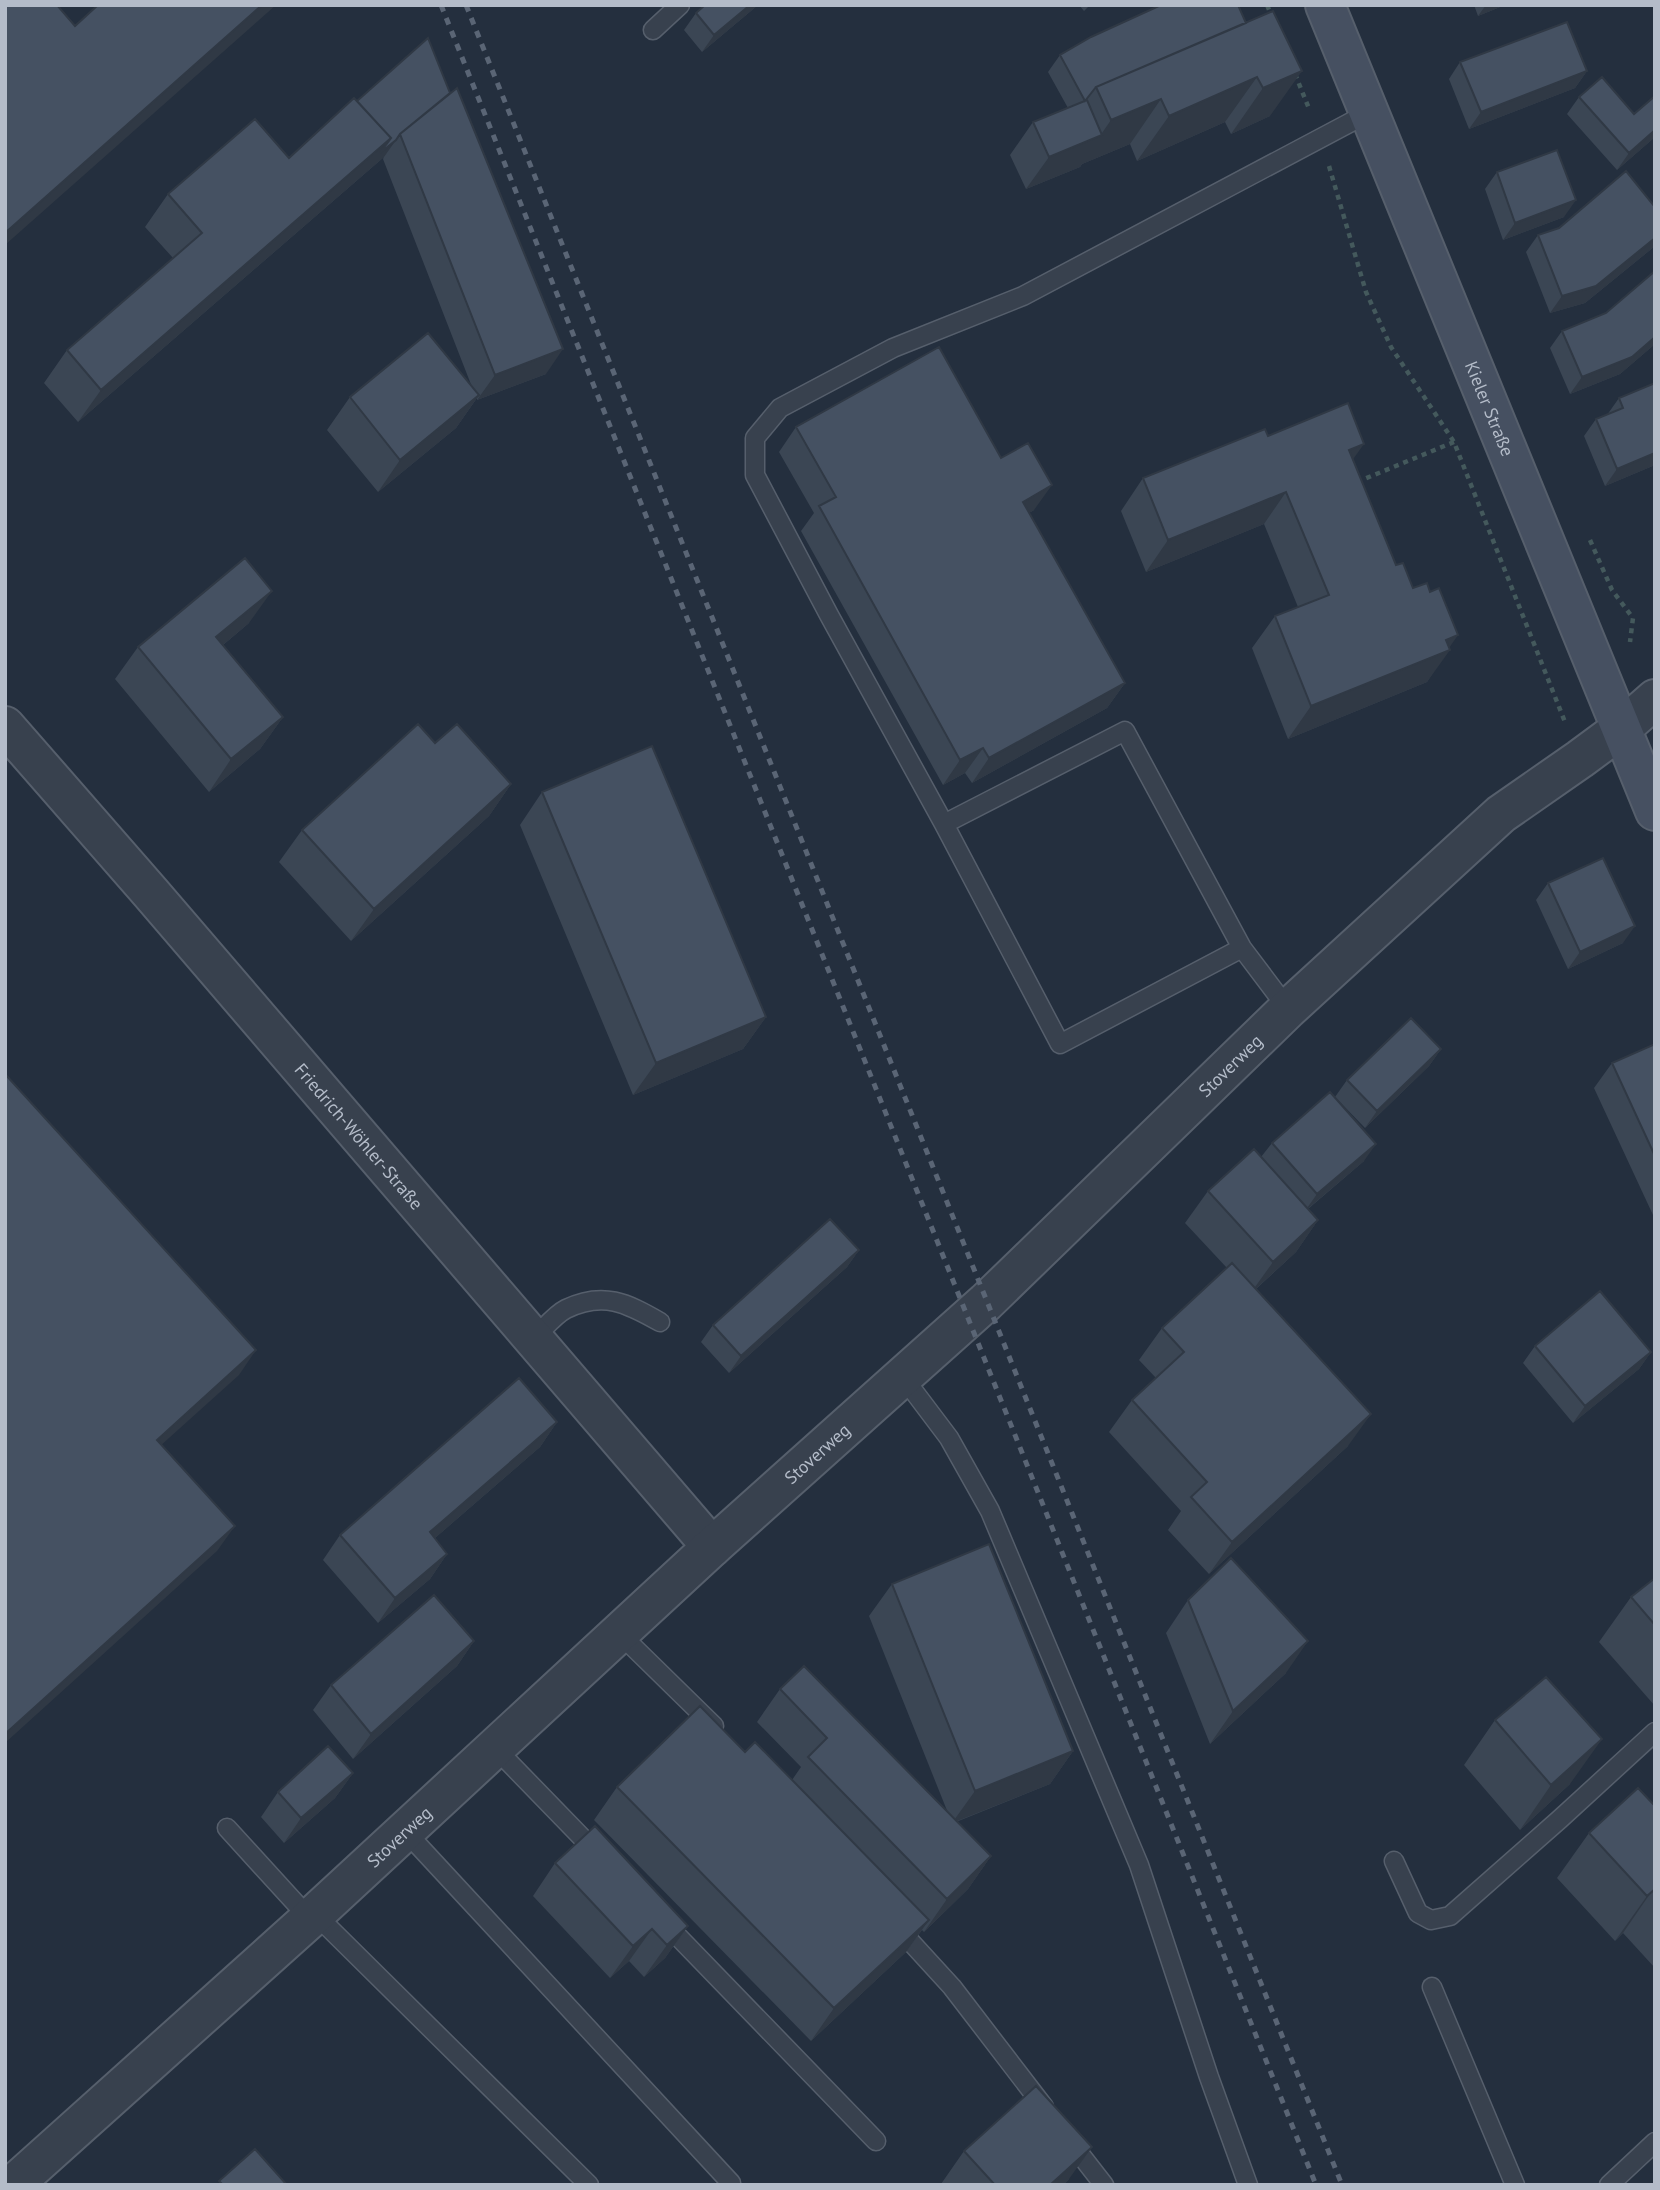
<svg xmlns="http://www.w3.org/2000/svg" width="1660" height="2190" font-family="'PT Sans',sans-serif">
  <rect width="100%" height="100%" fill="#242f3e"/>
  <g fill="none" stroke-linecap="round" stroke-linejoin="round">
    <g stroke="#565f6c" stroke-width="21">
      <path id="service" d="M653,30L680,5
        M944,824L1125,731L1242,948L1288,1009
        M1242,948L1060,1044L944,824L829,615L755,475V438L780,408L893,348L1023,296L1370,112
        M533,1339C543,1330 554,1315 566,1309C603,1291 627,1303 660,1322
        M903,1377L949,1438L990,1511L1139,1865L1209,2077L1248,2185
        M619,1633L714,1726
        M495,1748L597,1853
        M227,1828L310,1919
        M405,1831L731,2183
        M1394,1861L1418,1913L1431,1920L1450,1916L1560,1819L1655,1732
        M315,1914L589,2185
        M663,1921L876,2141
        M898,1928L952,1987L1044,2107
        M1432,1987L1515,2185
        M1069,2140L1104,2185
        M1609,2185L1655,2142"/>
    </g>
    <g stroke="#565f6c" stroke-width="42">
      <g id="tertiary">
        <path id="s1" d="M5,726L150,892L712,1547"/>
        <path id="s2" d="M13,2185L315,1914L712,1547L986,1302L1288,1009L1501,814L1580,759L1622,728L1655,699"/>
      </g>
    </g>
    <g stroke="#565f6c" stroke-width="42">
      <g id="secondary">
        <path id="s3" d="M1325,5L1655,811"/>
      </g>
    </g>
    <path stroke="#44595c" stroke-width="4.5" stroke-dasharray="5 5" stroke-linecap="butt" d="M1267,5L1272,17
      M1295,74L1310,111
      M1329,166L1366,292L1391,347L1454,442L1565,722
      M1357,482L1454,442
      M1590,540L1612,590L1633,618L1630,642"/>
    <use href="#service" stroke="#38414e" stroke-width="18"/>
    <use href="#tertiary" stroke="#38414e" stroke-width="38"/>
    <use href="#secondary" stroke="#465061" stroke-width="38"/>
    <path stroke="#5a6575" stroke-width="5" stroke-dasharray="7 7" stroke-linecap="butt" d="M441,5L1316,2185
      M466,5L1342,2185"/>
  </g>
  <path fill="#3b4654" d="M705,5H758L702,52L684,30L696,13Z
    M1079,5H1090L1084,11Z
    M1474,5H1505L1478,16Z
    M1246,23L1270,116L1231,134L1225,122L1137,161L1130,144L1082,164L1080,167L1026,189L1010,155L1033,122L1068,108L1048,72L1060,55Z
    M428,38L546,374L477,400V398L456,428L378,492L327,430L350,397L472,387L383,159L384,157L78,422L44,383L67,350L173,258L145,227L168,194L289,158L357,101Z
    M1460,62L1587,71L1575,88L1469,129L1449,79Z
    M1655,96V137L1617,170L1567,114L1579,97L1634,114Z
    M1497,172L1564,217L1503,240L1485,189Z
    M1655,207V246L1585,303L1550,313L1526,252L1538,235Z
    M1655,271V344L1620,374L1570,394L1550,348L1562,331L1606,313Z
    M1619,398L1655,465L1605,486L1584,436L1596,419L1607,415Z
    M796,427L1001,458L1034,510L1029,513L1125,683L1107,708L972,783L965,773L943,785L801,531L814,513L779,452Z
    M1268,436L1353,459L1396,565L1413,588L1449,648L1427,682L1288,739L1252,648L1275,616L1298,607L1264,524L1146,572L1121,511L1143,478Z
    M249,623L223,645L283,717L260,749L209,792L115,679L138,647Z
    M435,743L511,784L489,816L351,941L279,862L302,830Z
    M542,792L766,1017L743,1049L633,1095L520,825Z
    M1548,883L1623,943L1568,969L1536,900Z
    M1655,1044V1214L1653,1215L1594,1088L1612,1063Z
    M1441,1049L1429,1066L1365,1128L1335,1097L1347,1080Z
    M1272,1143L1364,1161L1308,1209L1318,1220L1296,1252L1256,1289L1348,1446L1209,1574L1168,1530L1181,1511L1109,1432L1132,1400L1156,1378L1139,1360L1162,1328L1227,1268L1185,1223L1208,1191L1261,1157Z
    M859,1250L847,1267L729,1373L701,1342L713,1325Z
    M1535,1346L1651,1352L1639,1369L1573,1423L1523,1363Z
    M557,1422L540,1447L435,1538L447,1554L430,1579L378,1623L323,1560L340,1535Z
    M1655,1578V1706L1599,1642L1631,1597Z
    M892,1584L1073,1751L1050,1784L956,1822L991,1856L968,1889L924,1932L922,1930L906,1952L811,2041L594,1820L617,1787L745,1752L792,1780L801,1767L757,1722L780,1689L948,1813L869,1616Z
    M1188,1600L1286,1673L1210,1744L1166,1633Z
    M474,1641L457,1666L353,1759L313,1710L331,1685Z
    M1495,1720L1570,1784L1520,1830L1464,1765Z
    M353,1773L335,1798L284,1843L261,1817L278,1792Z
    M1655,1806V1968L1623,1933L1615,1941L1557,1878L1589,1833Z
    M555,1863L688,1926L665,1958L644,1977L629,1961L610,1978L533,1896Z
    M964,2151L1069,2179L1063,2185H943L941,2184Z"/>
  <path fill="#303945" d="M262,5H276L5,245V233Z
    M750,5H758L702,52L714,35Z
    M1486,5H1505L1478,16Z
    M1302,71L1270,116L1231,134L1263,88Z
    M1587,71L1575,88L1469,129L1481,112Z
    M1257,77L1225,122L1137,161L1169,116Z
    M1161,99L1130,144L1082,164L1080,167L1026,189L1049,157L1100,136L1111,120Z
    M1655,130V137L1617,170L1629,153Z
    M391,138L396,140L384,157L78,422L101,390Z
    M1576,200L1564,217L1503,240L1515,223Z
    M1655,238V246L1585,303L1550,313L1562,296Z
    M1655,337V344L1620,374L1570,394L1582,377Z
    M563,349L546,374L477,400L495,375Z
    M479,395L456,428L378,492L400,460Z
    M1364,444L1341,476L1349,450Z
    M1655,453V465L1605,486L1617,469Z
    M1052,485L1034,510L1005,527L1023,502Z
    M1286,492L1264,524L1146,572L1168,540Z
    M272,591L249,623L193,670L216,637Z
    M1458,635L1447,651L1450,650L1427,682L1288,739L1311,706L1446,640Z
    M1125,683L1107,708L972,783L989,758Z
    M283,717L260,749L209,792L231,759Z
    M983,748L965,773L943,785L960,760Z
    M511,784L489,816L351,941L374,909Z
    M1635,926L1623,943L1568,969L1580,952Z
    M766,1017L743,1049L633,1095L656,1063Z
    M1441,1049L1429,1066L1365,1128L1377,1111Z
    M1376,1144L1364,1161L1305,1211L1317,1194Z
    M1318,1220L1296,1252L1250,1294L1273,1262Z
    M859,1250L847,1267L729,1373L741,1356Z
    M256,1350L239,1375L139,1465L157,1440Z
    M1651,1352L1639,1369L1573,1423L1585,1406Z
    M1371,1414L1348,1446L1209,1574L1232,1542Z
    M557,1422L540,1447L413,1557L430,1532Z
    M235,1526L217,1551L5,1743V1734Z
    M447,1554L430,1579L378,1623L395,1598Z
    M474,1641L457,1666L353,1759L371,1734Z
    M1308,1641L1286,1673L1210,1744L1233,1711Z
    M1602,1739L1570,1784L1520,1830L1551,1785Z
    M1073,1751L1050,1784L952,1823L975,1791Z
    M353,1773L335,1798L284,1843L301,1818Z
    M991,1856L968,1889L924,1932L947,1899Z
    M1654,1888L1623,1933L1615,1941L1647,1896Z
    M929,1920L906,1952L811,2041L834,2008Z
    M688,1926L665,1958L644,1977L667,1945Z
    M652,1929L629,1961L610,1978L633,1946Z
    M1092,2147L1069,2179L1063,2185H1050Z"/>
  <path fill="#455162" stroke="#303945" stroke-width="2" d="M5,5H57L75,26L98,5H262L5,233Z
    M705,5H750L714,35L696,13Z
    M1161,5H1238L1246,23L1096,87L1085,101L1060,55L1091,37Z
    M1273,11L1302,71L1263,88L1257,77L1169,116L1161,99L1111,120L1096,87Z
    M1567,22L1587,71L1481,112L1460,62Z
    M428,38L450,93L400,134L396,140L380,153L391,138L357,101Z
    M1602,77L1634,114L1655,96V130L1629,153L1579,97Z
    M457,88L563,349L495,375L400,134Z
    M354,98L391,138L101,390L67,350L202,233L168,194L255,119L289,158Z
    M1087,100L1102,135L1049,157L1033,122Z
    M1557,150L1576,200L1515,223L1497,172Z
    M1626,171L1655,207V238L1596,286L1562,296L1538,235L1559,228Z
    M1655,271V337L1632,357L1582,377L1562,331L1606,313Z
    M428,333L479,395L400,460L350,397Z
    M939,347L1001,458L1028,443L1052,485L1023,502L1125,683L989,758L983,748L960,760L819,506L836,497L796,427Z
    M1655,383V453L1617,469L1596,419L1623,408L1619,398Z
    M1348,403L1364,444L1349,450L1396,565L1403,563L1413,588L1427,583L1430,592L1439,588L1458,635L1446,640L1450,650L1311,706L1275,616L1329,595L1286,492L1168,540L1143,478L1265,429L1268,436Z
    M245,558L272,591L216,637L283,717L231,759L138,647Z
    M418,724L435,743L457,724L511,784L374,909L302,830Z
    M652,746L766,1017L656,1063L542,792Z
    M1603,858L1635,926L1580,952L1548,883Z
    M1411,1018L1441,1049L1377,1111L1347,1080Z
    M1655,1044V1156L1612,1063Z
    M5,1074L256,1350L157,1440L235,1526L5,1734Z
    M1330,1092L1376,1144L1317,1194L1272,1143Z
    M1254,1149L1318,1220L1273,1262L1208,1191Z
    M830,1219L859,1250L741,1356L713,1325Z
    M1232,1263L1371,1414L1232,1542L1191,1497L1207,1482L1132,1400L1184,1352L1162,1328Z
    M1600,1291L1651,1352L1585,1406L1535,1346Z
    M519,1378L557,1422L430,1532L447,1554L395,1598L340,1535Z
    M989,1544L1073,1751L975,1791L892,1584Z
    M1231,1558L1308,1641L1233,1711L1188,1600Z
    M1655,1578V1625L1631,1597Z
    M434,1595L474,1641L371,1734L331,1685Z
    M804,1666L991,1856L947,1899L808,1757L827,1738L780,1689Z
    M1546,1677L1602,1739L1551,1785L1495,1720Z
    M700,1706L745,1752L755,1742L929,1920L834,2008L617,1787Z
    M328,1746L353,1773L301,1818L278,1792Z
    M1638,1788L1655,1806V1889L1647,1896L1589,1833Z
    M595,1826L688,1926L667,1945L652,1929L633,1946L555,1863Z
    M1036,2086L1092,2147L1050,2185H995L964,2151Z
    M255,2149L287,2185H223L219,2181Z"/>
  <g text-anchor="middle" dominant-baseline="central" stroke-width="5" stroke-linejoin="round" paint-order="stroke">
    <g font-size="18" fill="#b4bcc9" stroke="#1d2633">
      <text stroke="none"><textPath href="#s3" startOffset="436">Kieler Straße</textPath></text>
      <text stroke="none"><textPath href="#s2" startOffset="1654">Stoverweg</textPath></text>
      <text stroke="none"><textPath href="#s1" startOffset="542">Friedrich-Wöhler-Straße</textPath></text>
      <text stroke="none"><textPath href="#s2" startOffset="1087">Stoverweg</textPath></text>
      <text stroke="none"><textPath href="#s2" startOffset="520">Stoverweg</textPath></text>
    </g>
  </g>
  <rect width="1660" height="2190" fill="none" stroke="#b4bcc9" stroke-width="14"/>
</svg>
